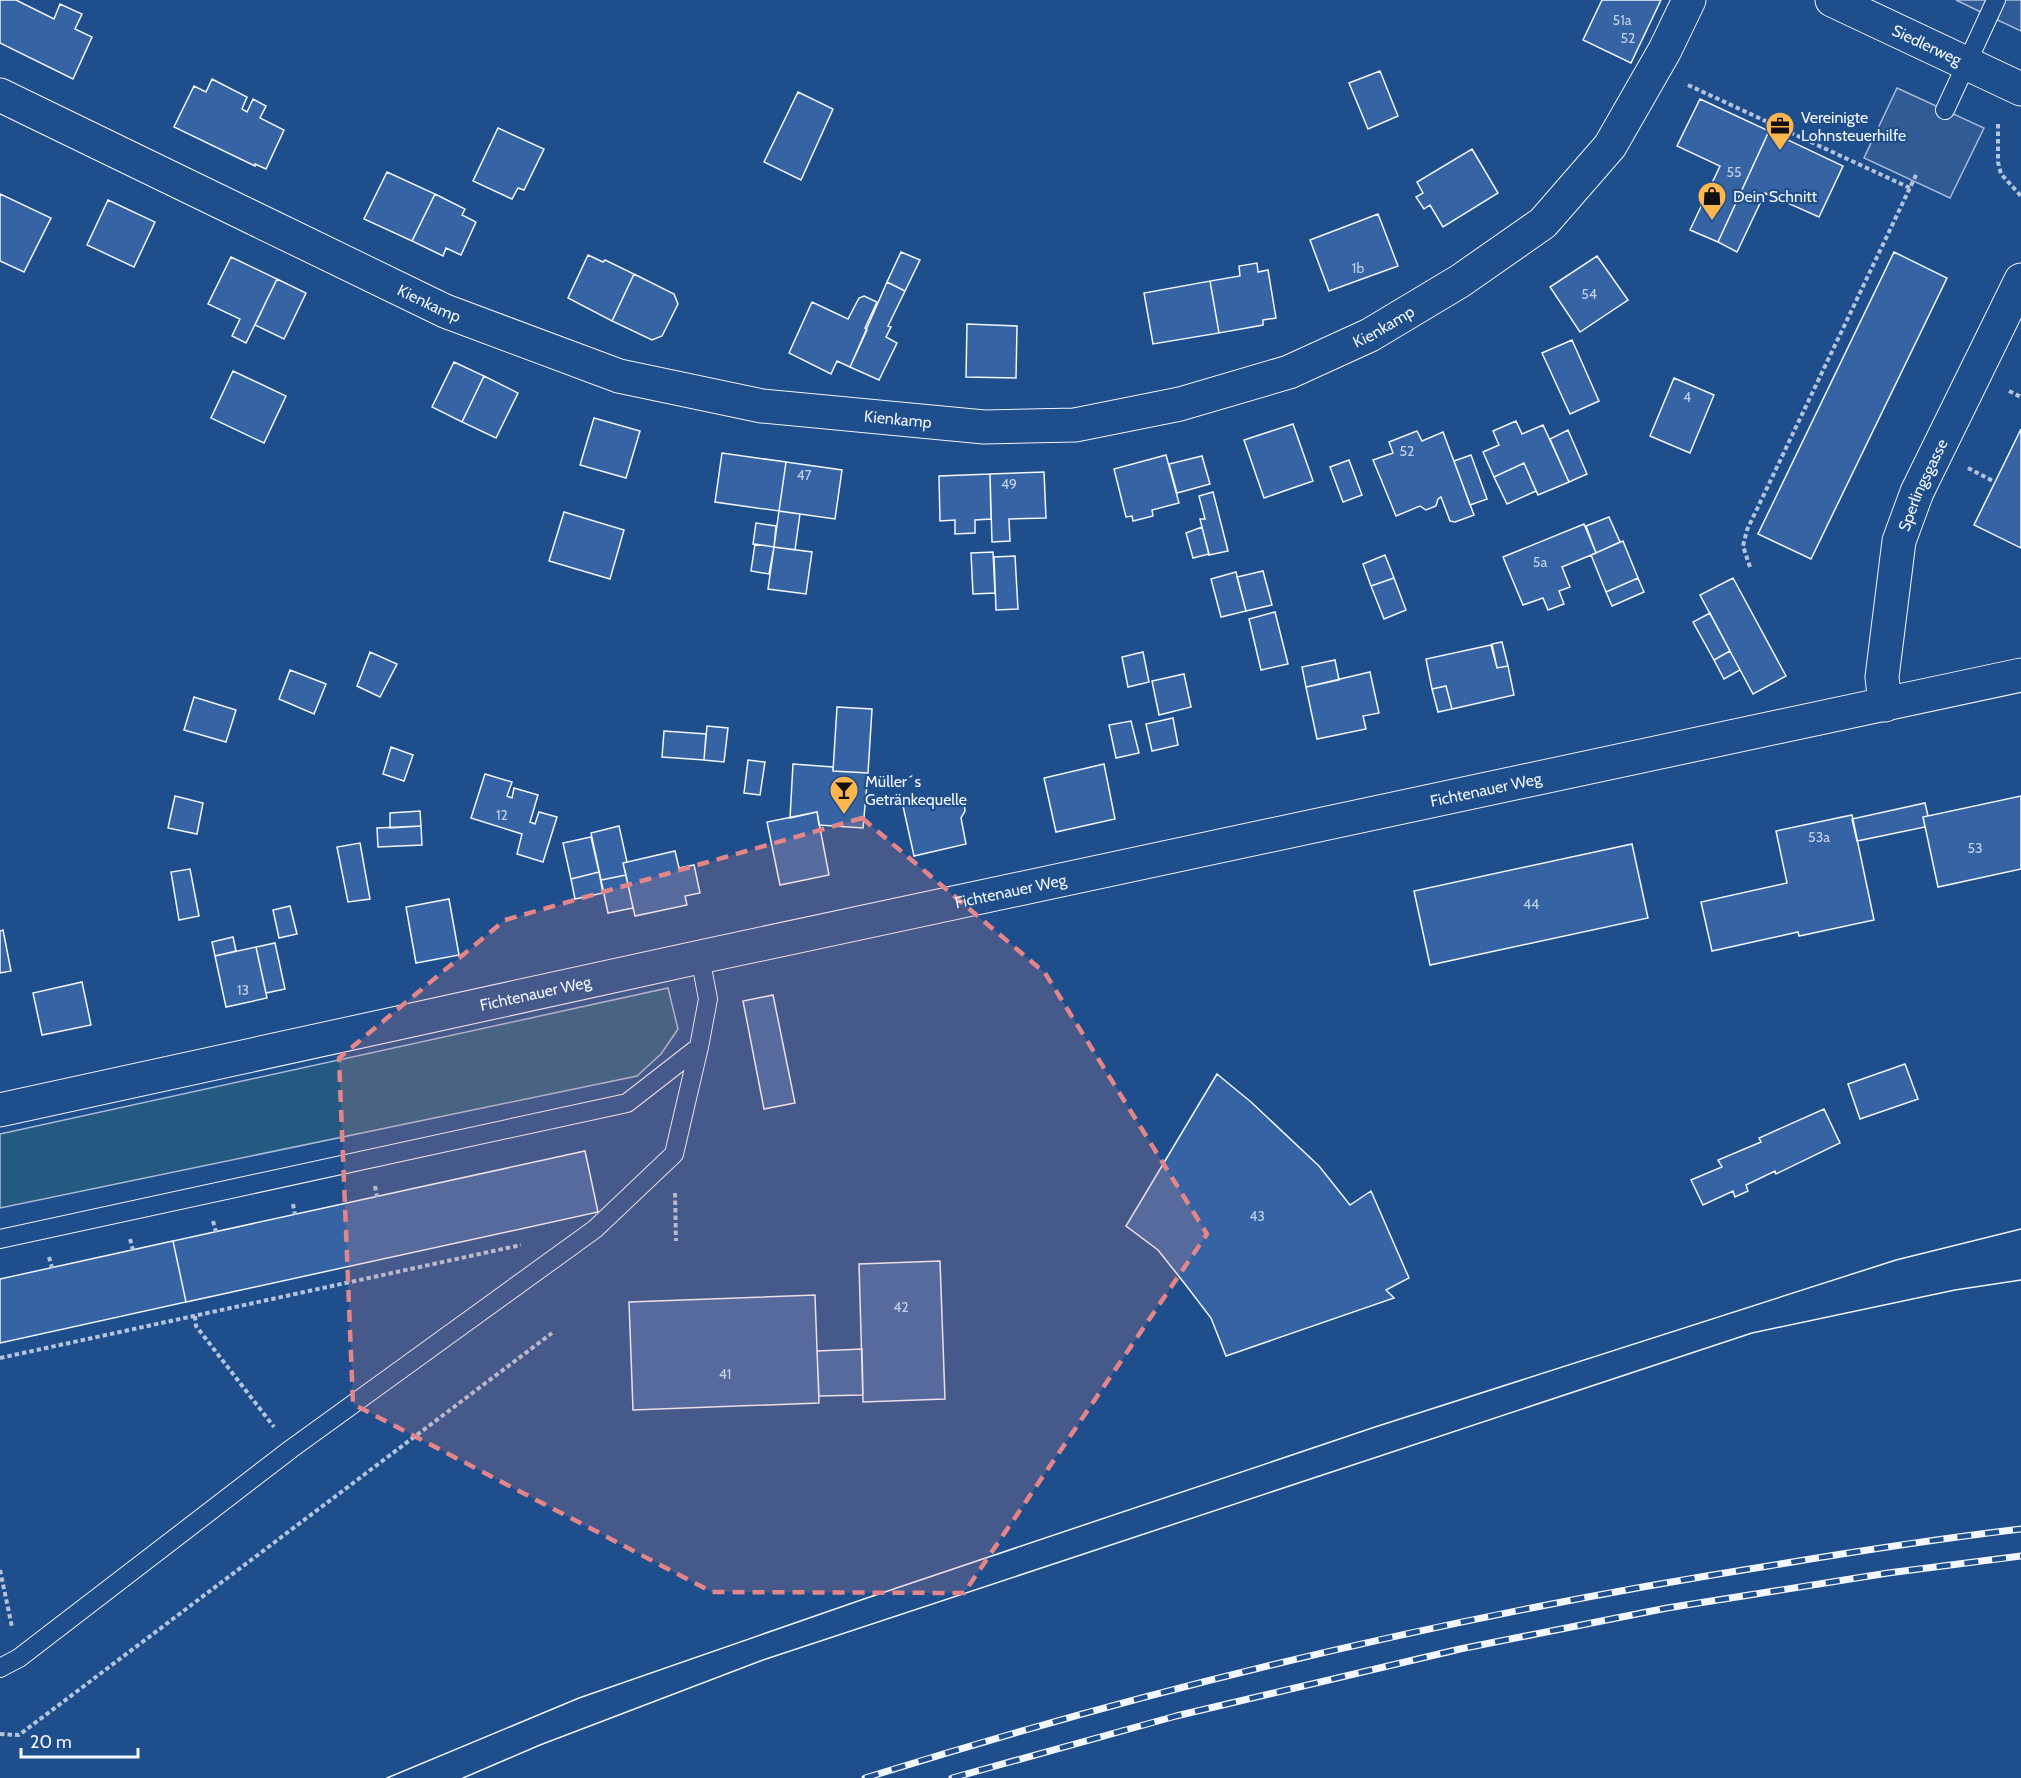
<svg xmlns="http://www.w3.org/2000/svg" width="2021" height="1778" font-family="Cabin,sans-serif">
  <rect width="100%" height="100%" fill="#1f4e8c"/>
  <path fill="#245a82" stroke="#a8bbd7" stroke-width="1.5" d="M668,988L678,1029L661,1054L637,1076L0,1208V1134Z"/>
  <path fill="#305b95" stroke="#a8bbd7" stroke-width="1.5" d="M1956,0H2021V31L1989,16Z
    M1897,88L1984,128L1950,198L1864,158Z"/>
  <path fill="#3563a3" stroke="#f2f6ff" stroke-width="1.5" d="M0,0H16L54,19L60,4L82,14L75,29L92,37L73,79L0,43Z
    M1602,0H1661L1631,63L1583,40Z
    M1380,71L1398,116L1368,129L1349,83Z
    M212,79L247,97L242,109L247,112L253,99L266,106L260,118L284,130L266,169L255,164V166L174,127L194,86L206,92Z
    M798,92L833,109L801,180L764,162Z
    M1700,99L1769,131L1718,242L1690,230L1720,166L1677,146Z
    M498,128L544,149L524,190L518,188L512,199L473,181Z
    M1769,131L1843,166L1819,217L1765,193L1737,252L1718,242Z
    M1472,149L1498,193L1443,227L1430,205L1424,209L1416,197L1423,193L1417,182Z
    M387,172L435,194L412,241L364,219Z
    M0,194L51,218L24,272L0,261Z
    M435,194L465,209L462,215L476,222L461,255L446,248L443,256L412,241Z
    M108,200L155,222L134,267L87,245Z
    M1378,214L1398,266L1329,291L1310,240Z
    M901,252L920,260L905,291L887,282Z
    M1894,252L1947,278L1811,559L1758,534Z
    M588,255L603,262L605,260L634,274L612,321L568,298Z
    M1597,256L1628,300L1580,332L1550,287Z
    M231,257L277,279L246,343L232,336L240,319L208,304Z
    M1257,263L1258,272L1268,270L1276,318L1263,320V325L1219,333L1210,281L1240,276L1239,266Z
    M634,274L674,294L678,304L662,336L652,340L612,321Z
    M277,279L306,293L284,339L255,325Z
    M1210,281L1219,333L1153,344L1144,293Z
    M887,282L905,291L888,326L891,327L886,337L897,343L879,380L850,367Z
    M864,296L877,302L865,328L867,330L850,367L837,361L831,374L789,353L812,302L848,319L859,298Z
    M967,324L1017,326L1016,378L966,377Z
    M1572,340L1599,401L1570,414L1542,353Z
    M454,362L484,376L462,422L432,407Z
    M233,371L286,396L264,443L211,418Z
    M484,376L518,393L496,438L462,422Z
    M1674,378L1714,395L1690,453L1650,436Z
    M594,418L640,431L626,478L580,465Z
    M1516,421L1522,434L1543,425L1569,482L1538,495L1524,463L1494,477L1483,452L1499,445L1493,431Z
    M1293,424L1313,481L1264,498L1244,440Z
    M2021,429V548L1974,525Z
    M1568,430L1587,474L1569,482L1550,439Z
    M1417,431L1422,441L1443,432L1474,515L1455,522L1450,521L1441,497L1438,499L1436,506L1426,510L1420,506L1396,516L1373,460L1393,453L1389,442Z
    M722,453L786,462L779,511L715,502Z
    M1166,455L1179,503L1152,510L1153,516L1133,521L1132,516L1126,517L1114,469Z
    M1471,455L1487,499L1470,505L1454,461Z
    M1202,456L1210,484L1177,493L1169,464Z
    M1349,460L1362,495L1343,502L1330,467Z
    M786,462L842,470L835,519L779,511Z
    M1524,463L1536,491L1507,504L1494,477Z
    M1044,472L1046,518L1009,519L1010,541L992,542L990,474Z
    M990,474L991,519L975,520V533L955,534V520L940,521L939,476Z
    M1213,492L1228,551L1209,555L1200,519H1205L1199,496Z
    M779,511L800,514L795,550L774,547Z
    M564,512L624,530L610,579L549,561Z
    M1609,517L1620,542L1596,553L1586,526Z
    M756,523L776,526L774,547L753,544Z
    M1584,524L1596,553L1562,567L1570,587L1559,591L1564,604L1548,610L1543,598L1523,605L1503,557Z
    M1202,527L1209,554L1193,558L1186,533Z
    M1623,541L1638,578L1606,592L1591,555Z
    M755,544L774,547L769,574L751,571Z
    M774,547L812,552L806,594L768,589Z
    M993,552L995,593L973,594L971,553Z
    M1385,555L1394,578L1371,586L1363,564Z
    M1015,556L1018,609L996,610L994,557Z
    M1263,571L1272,605L1246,611L1237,577Z
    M1236,572L1246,611L1221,617L1211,579Z
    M1394,578L1406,610L1384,619L1371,586Z
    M1638,578L1644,592L1612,606L1606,592Z
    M1733,578L1786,676L1753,694L1700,595Z
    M1275,612L1288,664L1261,670L1249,619Z
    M1710,613L1730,651L1714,660L1693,622Z
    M1502,642L1508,666L1497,668L1492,644Z
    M1491,645L1497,668L1508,666L1514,695L1452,709L1446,686L1432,689L1426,659Z
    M1730,651L1740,670L1724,679L1714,660Z
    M370,652L397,664L380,697L357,686Z
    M1143,652L1149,682L1128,687L1122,657Z
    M1335,660L1339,680L1306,687L1302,667Z
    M290,670L326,684L314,714L279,699Z
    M1370,672L1379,713L1363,716L1366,729L1317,739L1306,687Z
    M1184,674L1191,707L1159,715L1152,681Z
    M1446,686L1452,709L1438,712L1432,689Z
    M194,697L236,710L226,742L184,730Z
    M837,707L872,709L868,773L833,771Z
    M1173,718L1178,745L1152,751L1146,724Z
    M1131,721L1139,753L1116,758L1109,725Z
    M707,726L728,728L724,762L704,760Z
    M664,731L706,734L704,760L662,757Z
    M391,747L413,755L404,781L383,774Z
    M748,760L765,762L760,795L744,793Z
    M793,764L833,767V771L868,773L863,828L819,825L817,812L790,818Z
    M1104,764L1115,819L1056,832L1044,778Z
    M485,774L512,782L507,796L512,798L514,788L538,795L530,822L535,824L539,812L557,817L543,862L517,854L522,834L471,818Z
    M956,795L957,798L964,802L965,811L961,818L966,844L914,856L903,806Z
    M175,796L203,803L197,834L168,828Z
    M2021,796V869L1938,887L1923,817Z
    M1925,803L1928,816L1923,817L1925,827L1857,841L1852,819Z
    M420,811L421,826L390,828V813Z
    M817,812L829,875L780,885L767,822Z
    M1852,815L1874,920L1799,936L1798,932L1712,951L1701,902L1787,883L1776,831Z
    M421,826L422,845L378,847L377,828Z
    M619,826L627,862L623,863L626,875L601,880L591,833Z
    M591,837L599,872L571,879L563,843Z
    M360,843L370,899L348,902L337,847Z
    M1632,844L1648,918L1430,965L1414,891Z
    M675,851L679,868L694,865L700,893L685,896L687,905L635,916L623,863Z
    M190,869L199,916L179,920L171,872Z
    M599,872L603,893L575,899L571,879Z
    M626,875L633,908L608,913L601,880Z
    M449,899L459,955L416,963L406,907Z
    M290,906L297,934L279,938L273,910Z
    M3,930L11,971L0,973V931Z
    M233,937L236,951L215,956L212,942Z
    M275,943L285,989L266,993L256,947Z
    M256,947L267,998L226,1007L215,956Z
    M82,982L91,1025L42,1035L33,993Z
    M773,995L795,1103L764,1109L743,1001Z
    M1905,1064L1918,1099L1860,1119L1848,1084Z
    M1217,1074L1251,1102L1319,1166L1350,1205L1371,1191L1409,1278L1386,1290L1394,1298L1226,1356L1211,1318L1185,1284L1158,1250L1126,1226Z
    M1824,1109L1840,1143L1776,1174L1775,1171L1746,1185L1748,1191L1735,1197L1733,1191L1703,1205L1691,1180L1722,1167L1718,1160L1761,1142L1759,1138Z
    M585,1151L598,1212L186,1302L173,1241Z
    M173,1241L186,1302L0,1343V1279Z
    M940,1261L945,1399L863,1402L859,1264Z
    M815,1295L819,1403L633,1410L629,1302Z
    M862,1349L863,1395L819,1396L817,1351Z"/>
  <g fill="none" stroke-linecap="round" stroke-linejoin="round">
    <g stroke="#f2f6ff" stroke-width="20">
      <path id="service" d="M1945,110L1996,0
        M0,1239L627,1103L699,1047L708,999L700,957
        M0,1668L19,1658L291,1449L595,1229L674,1154L699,1047"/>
    </g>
    <g stroke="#f2f6ff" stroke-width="35">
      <g id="minor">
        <path id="s1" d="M1832,0L2021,89"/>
        <path id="s2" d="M0,95L445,311L619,376L762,406L984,427L1075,425L1180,404L1289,372L1370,335L1460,281L1543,223L1610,146L1665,50L1689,0"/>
        <path id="s3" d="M1885,705L1882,677L1899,541L1917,492L2021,280"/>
        <path id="s4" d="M0,1110L700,957L2021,675"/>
      </g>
    </g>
    <path stroke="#b3c4dc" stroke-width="4" stroke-dasharray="4.5 3" stroke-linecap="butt" d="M1688,85L1910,188
      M1998,124V162L2001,174L2021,196
      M2009,391L2021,397
      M1968,468L1995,482
      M1750,567L1743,546L1747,530L1917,173
      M375,1186L377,1197
      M675,1193L676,1241
      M293,1204L295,1215
      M213,1221L216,1232
      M130,1239L133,1250
      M49,1257L52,1268
      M195,1316L196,1326L274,1427
      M0,1358L521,1245
      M0,1570L12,1627
      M0,1734L19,1735L552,1333"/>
    <use href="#service" stroke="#1f4e8c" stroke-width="18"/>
    <use href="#minor" stroke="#1f4e8c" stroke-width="33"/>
    <path stroke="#f2f6ff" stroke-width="1.5" d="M387,1778L579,1698L861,1600L1375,1427L1896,1260L2021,1229
      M463,1778L540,1745L763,1660L1752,1333L1955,1290L2021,1280"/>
    <g stroke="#f2f6ff" stroke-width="7">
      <path id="rail" d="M865,1778C1161,1685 1462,1614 1768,1566C1852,1552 1936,1539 2021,1529
        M952,1778L1176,1716L1460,1649L1667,1608L1888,1573L2021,1556"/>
    </g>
    <use href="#rail" stroke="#1f4e8c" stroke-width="4.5" stroke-dasharray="14" stroke-linecap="butt"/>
  </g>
  <path fill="#e38589" fill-opacity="0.2" stroke="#e38589" stroke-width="4.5" stroke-dasharray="12 8" stroke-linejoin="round" d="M862,818L1045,973L1207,1234L964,1593L712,1592L353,1404L339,1058L505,920Z"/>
  <defs>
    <g id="office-pin" transform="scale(1.5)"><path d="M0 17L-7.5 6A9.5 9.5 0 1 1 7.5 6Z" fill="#ffb74d" stroke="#1f4e8c"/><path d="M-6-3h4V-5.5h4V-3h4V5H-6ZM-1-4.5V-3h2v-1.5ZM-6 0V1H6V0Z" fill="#111"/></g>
    <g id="shop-pin" transform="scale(1.5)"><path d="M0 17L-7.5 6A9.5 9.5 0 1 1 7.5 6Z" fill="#ffb74d" stroke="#1f4e8c"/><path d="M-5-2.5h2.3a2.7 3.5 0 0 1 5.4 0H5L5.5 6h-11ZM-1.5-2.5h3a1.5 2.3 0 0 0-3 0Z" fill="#111"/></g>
    <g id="bar-pin" transform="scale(1.5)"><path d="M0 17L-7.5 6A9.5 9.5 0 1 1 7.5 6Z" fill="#ffb74d" stroke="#1f4e8c"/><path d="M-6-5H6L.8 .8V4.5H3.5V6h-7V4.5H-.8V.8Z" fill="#111"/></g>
  </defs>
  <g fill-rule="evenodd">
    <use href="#office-pin" x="1780" y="126"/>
    <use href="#shop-pin" x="1712" y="196"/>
    <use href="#bar-pin" x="844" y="790"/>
  </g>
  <g text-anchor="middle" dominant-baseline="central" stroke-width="4.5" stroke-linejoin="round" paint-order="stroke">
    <g font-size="14" fill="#c3d1e8">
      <text x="1622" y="20">51a</text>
      <text x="1628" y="38">52</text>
      <text x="1734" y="172">55</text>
      <text x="1358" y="268">1b</text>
      <text x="1589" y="294">54</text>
      <text x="1687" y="397">4</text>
      <text x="1407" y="451">52</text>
      <text x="804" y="475">47</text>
      <text x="1009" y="484">49</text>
      <text x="1540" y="562">5a</text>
      <text x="502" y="815">12</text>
      <text x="1819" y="837">53a</text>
      <text x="1975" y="848">53</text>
      <text x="1531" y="904">44</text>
      <text x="243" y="990">13</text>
      <text x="1257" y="1216">43</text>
      <text x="901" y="1307">42</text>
      <text x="725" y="1374">41</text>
    </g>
    <g font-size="16" fill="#f2f6ff" stroke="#1f4e8c">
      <text stroke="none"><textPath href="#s1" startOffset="105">Siedlerweg</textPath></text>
      <text stroke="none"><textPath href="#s2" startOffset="477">Kienkamp</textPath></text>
      <text stroke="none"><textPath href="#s2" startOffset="1466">Kienkamp</textPath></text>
      <text stroke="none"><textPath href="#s2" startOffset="963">Kienkamp</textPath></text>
      <text stroke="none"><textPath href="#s3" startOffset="226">Sperlingsgasse</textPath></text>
      <text stroke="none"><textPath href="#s4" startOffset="1520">Fichtenauer Weg</textPath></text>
      <text stroke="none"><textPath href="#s4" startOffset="1034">Fichtenauer Weg</textPath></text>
      <text stroke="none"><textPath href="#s4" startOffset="548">Fichtenauer Weg</textPath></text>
    </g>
    <g font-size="16" fill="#f2f6ff" stroke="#1f4e8c" text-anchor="start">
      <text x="1801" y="117">Vereinigte<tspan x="1801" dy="18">Lohnsteuerhilfe</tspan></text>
      <text x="1733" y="196">Dein Schnitt</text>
      <text x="865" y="781">Müller´s<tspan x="865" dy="18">Getränkequelle</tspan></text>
    </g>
  </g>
  <path d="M21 1748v9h117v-9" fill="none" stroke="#f2f6ff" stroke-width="3"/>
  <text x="30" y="1748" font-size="18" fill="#f2f6ff" stroke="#1f4e8c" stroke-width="4.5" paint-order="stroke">20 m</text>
</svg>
